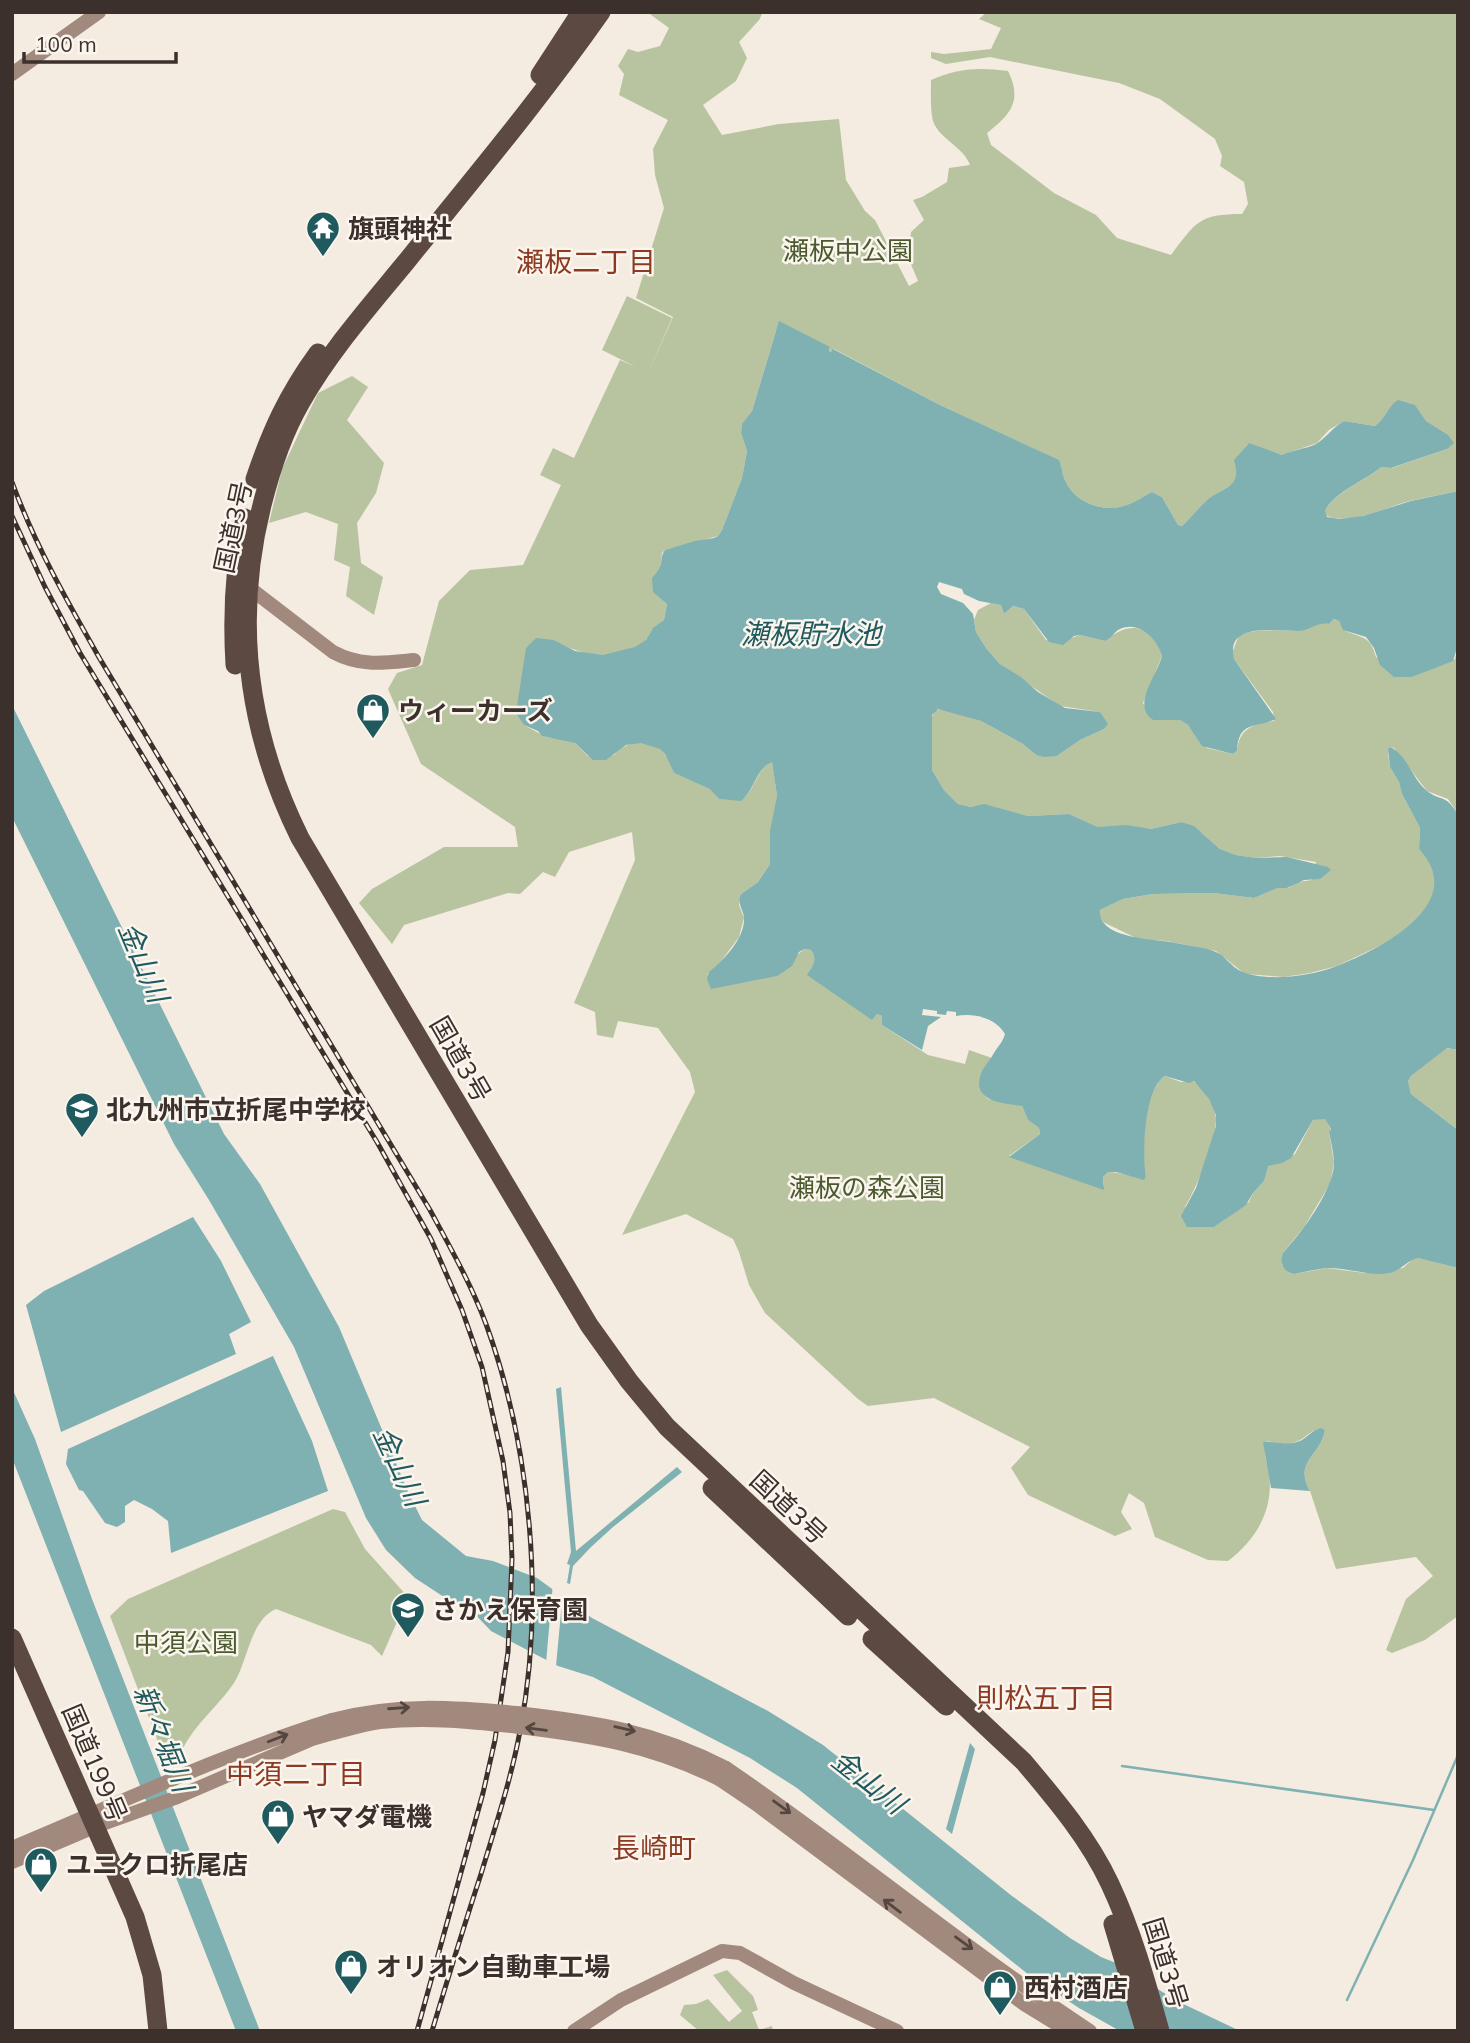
<svg xmlns="http://www.w3.org/2000/svg" width="1470" height="2043" font-family="Mulish,'Noto Sans JP',sans-serif">
  <rect width="100%" height="100%" fill="#f4ebe1"/>
  <path fill="#b8c4a0" d="M647,12H763L759,20L739,42L747,58L736,81L703,105L722,135L779,124L839,119L846,180L865,211L875,220L909,286L918,281L908,257L911,232L924,220L913,200L922,197L947,182L949,168L970,165C964,147 939,139 933,121C930,109 931,93 931,80C958,68 979,67 1008,71C1023,101 1010,115 987,133L991,145L1054,193L1096,215L1117,238L1171,255C1196,222 1199,214 1242,214L1248,204L1244,182L1220,166L1222,156L1215,139L1160,99L1119,83L990,57L946,64L931,58V52L944,54L991,49L1001,28L979,19L987,12H1458V491C1442,494 1425,498 1410,501C1384,507 1351,527 1325,515V511C1337,490 1363,483 1381,467L1392,468L1447,449V434L1426,421L1415,406L1398,401C1388,406 1385,419 1375,426L1344,421L1329,430L1317,443L1282,455L1247,445L1235,460C1243,489 1222,487 1206,501C1197,509 1191,518 1182,526L1178,525L1162,497L1152,492C1144,496 1136,502 1128,505C1107,513 1080,505 1068,486C1063,478 1062,469 1058,460L940,405L834,349L832,352L829,351L830,348L776,331L752,411L742,425L741,433L747,451L742,478L722,530L718,536L665,550L662,553L657,594L667,604L664,620C660,624 655,626 652,630C649,633 649,637 646,640C623,664 579,656 554,640L523,721L524,725L546,737L568,740L575,743L588,756L614,755C625,741 653,736 664,753C668,759 671,766 674,773L711,789L719,799L741,800C756,790 756,769 772,761L777,796L770,864L758,882L741,894L739,905L744,918L739,937L719,964L707,975L795,957L804,949L811,950C818,960 814,965 808,975L872,1019L877,1014L882,1016V1025L928,1055L965,1064L969,1050L992,1058L982,1093L988,1099L1022,1106L1028,1120L1039,1128L1040,1134L1009,1156L1104,1186L1103,1177L1108,1172C1121,1172 1132,1178 1146,1176C1141,1154 1144,1088 1165,1076L1181,1082L1193,1081C1204,1089 1215,1105 1216,1118C1217,1139 1196,1189 1185,1207L1214,1227L1249,1202L1253,1193L1264,1181L1265,1170L1268,1166L1295,1154L1313,1120L1325,1118L1331,1130L1329,1132L1334,1163L1330,1184L1304,1227L1283,1253L1282,1264L1289,1273L1294,1274L1327,1268L1365,1273L1403,1268L1414,1258H1419L1458,1268V1616L1425,1640L1392,1653L1386,1650L1406,1599L1433,1576L1416,1557L1336,1569L1310,1491C1293,1461 1321,1456 1325,1430C1313,1425 1307,1439 1295,1442C1286,1445 1277,1443 1267,1441C1262,1452 1267,1461 1269,1473C1274,1509 1257,1539 1228,1561L1208,1560L1155,1537L1144,1503L1129,1493L1121,1512L1132,1529L1115,1536L1028,1495L1011,1468L1030,1447L934,1398L868,1406L858,1399L765,1313L749,1285L739,1252L733,1239L686,1214L622,1235L695,1092L690,1072L658,1028L618,1021L613,1038L597,1035L595,1012L574,1003L635,860L632,832L569,852L555,877L543,872L520,894L508,893L404,925L392,944L359,903L372,889L444,847H518L515,827L421,764L388,689L397,673L422,665L439,601L470,570L523,565L561,485L540,475L553,448L574,458L620,360L636,367L602,350L627,296L672,318L648,373L673,317L636,298L664,208L655,175L653,149L668,120L619,95L624,74L618,66L628,49L638,52L660,46L669,28Z
    M352,376L368,387L347,420L384,463L376,493L357,523L361,563L383,577L374,615L346,596L350,567L334,560L338,524L306,512L269,523L282,469L318,393Z
    M991,603L1001,605L1004,614L1013,606L1024,609L1046,640L1071,638L1080,635L1105,641C1128,621 1153,623 1162,656L1143,703L1153,720H1180L1188,725L1207,748L1233,754L1237,751C1239,729 1253,723 1274,721L1273,712L1234,659L1232,653L1239,635C1258,628 1276,631 1296,631C1308,630 1316,622 1329,624L1334,619L1339,621L1344,630C1361,639 1370,634 1376,657L1412,677L1455,659L1458,645V814L1448,799L1427,791L1394,748L1390,747L1388,754L1390,767L1399,782L1402,794L1420,828L1419,849L1434,862L1440,880L1435,901L1426,917L1406,932L1377,947L1337,966L1310,973L1284,977L1245,974L1216,951L1167,941L1138,939L1103,922L1100,917V910L1123,899L1153,894L1213,893L1254,898L1278,888H1288L1298,882L1312,880L1316,862L1280,856L1256,858L1236,855L1220,849L1202,833L1181,822L1151,829L1098,827L1069,814L1028,816L984,805L971,807L958,804L944,790L932,770L931,719L935,710L942,709L981,721L1023,744L1036,755L1057,756L1080,740L1104,729L1100,712L1060,706L1000,664L986,648L976,632L974,620L978,610Z
    M1446,1048L1458,1050V1130L1411,1094L1408,1081L1411,1076Z
    M333,1509L345,1512L365,1549L408,1597L382,1656L371,1645L276,1609C250,1620 248,1661 234,1683C216,1709 191,1727 179,1757L162,1752L110,1616L128,1599Z
    M727,1970L753,1996L758,2010L752,2012L759,2030L772,2026L773,2031H699L680,2015L684,2005L696,2004L708,1999L729,2022L742,2011L713,1975Z"/>
  <path fill="#7fb0b2" d="M779,321L830,347L829,351L831,352L833,349L940,405L1059,460C1062,469 1063,478 1068,486C1080,505 1107,513 1127,505C1136,502 1144,496 1152,492L1162,497L1178,525L1182,526C1191,518 1197,509 1206,501C1222,487 1243,489 1234,460L1249,443L1282,455C1293,450 1305,449 1316,444C1324,440 1333,427 1344,421L1375,426C1385,419 1388,406 1398,400L1415,405L1426,421L1447,434L1454,443L1447,449L1391,468L1381,467C1364,482 1335,491 1325,511L1327,517L1340,519L1363,516L1411,501L1458,491V645L1453,661L1412,677H1394L1380,665L1374,648L1366,637L1343,630L1339,621L1334,619L1329,624C1315,622 1310,631 1297,631C1274,631 1225,622 1234,659L1276,719C1257,728 1238,720 1237,751L1233,754L1202,746L1188,725L1180,720H1153C1131,705 1157,676 1162,656C1157,638 1138,619 1118,630C1113,634 1111,638 1105,641L1080,635L1074,636L1063,645L1049,642L1024,609L1013,606L1004,614L1001,605L979,601L964,594L962,589L939,582L937,587L941,594L963,603L973,614L976,632L986,648L1000,664L1021,677L1038,692L1065,708L1100,712L1108,724L1104,729L1080,740L1057,756L1044,757L1036,755L1023,744L981,721L938,709L932,715V770L944,790L958,804L971,807L984,804L1028,816L1069,814L1098,827L1126,825L1151,829L1181,822L1194,826L1220,849L1236,855L1256,858L1287,857L1328,867L1331,870L1320,879L1304,880L1287,888H1278L1254,898L1213,893L1153,894L1123,899L1100,910C1097,940 1158,939 1176,943C1189,946 1207,947 1218,953C1223,955 1226,960 1230,963C1240,974 1254,976 1269,977C1290,978 1317,974 1337,966C1381,949 1470,903 1419,849L1420,828L1402,794L1399,782L1390,767L1388,749L1390,747C1407,754 1412,779 1427,791C1443,803 1443,792 1458,814V1050L1447,1048L1411,1076L1408,1081L1411,1094L1458,1130V1268L1418,1258C1407,1260 1401,1271 1389,1273C1368,1277 1348,1267 1327,1268C1316,1269 1305,1272 1294,1274C1284,1273 1279,1262 1283,1253C1301,1233 1333,1191 1334,1164C1334,1154 1331,1142 1329,1132L1331,1129L1325,1119L1313,1120L1291,1158L1282,1163L1268,1166L1264,1181L1253,1193L1246,1205L1214,1227H1187L1181,1216L1196,1188L1216,1126V1115L1209,1099L1194,1081L1189,1083L1165,1076C1144,1088 1142,1154 1146,1176L1144,1180L1116,1172H1108L1103,1177L1104,1190L1009,1157L1040,1134L1039,1128L1028,1120L1022,1106C1002,1103 969,1102 982,1071C985,1065 991,1059 994,1053C998,1046 1003,1042 1005,1034C995,1017 973,1013 956,1016V1012L947,1011L946,1015L937,1014V1011L923,1009L922,1015L941,1017L928,1026L922,1050L882,1025V1016L877,1014L872,1020L807,975C813,966 818,960 811,950L804,949L799,952L792,966L777,976L711,989L707,979L709,972C723,961 743,940 744,921C745,910 736,905 741,894L758,882L770,864V831L777,796L772,762C756,768 755,790 741,801L719,799L710,789L674,773L665,754L660,749L641,743L626,745L606,760H593L575,743L542,736L538,731L524,725L516,713L526,648L536,638L554,640L575,651L603,655L635,647L646,640L653,628L664,620L667,604L653,592L652,578C666,564 658,560 665,550L695,541L714,538L718,536L722,530L742,478L747,451L741,433L742,424L752,411Z
    M12,705L224,1134L260,1184L339,1327L409,1494L422,1520L466,1556L493,1561L537,1578L592,1618L768,1711L823,1745L1012,1896L1070,1938L1101,1957L1116,1963L1177,2001L1240,2031H1120L1079,2008L1029,1975L797,1788L750,1758L593,1677L558,1666L491,1631L472,1611L447,1599L415,1578L386,1550L366,1518L294,1347L209,1200L174,1144L12,817Z
    M193,1217L221,1261L251,1322L229,1334L236,1354L61,1432L26,1305L44,1291Z
    M273,1356L312,1441L328,1491L171,1553L168,1521L152,1509L134,1500L125,1506V1522L117,1527L105,1523L83,1491L79,1490L66,1464L68,1449Z
    M561,1387L576,1551L677,1467L682,1472L613,1527L591,1547L573,1566L570,1584L567,1583L570,1565L567,1564L571,1552L556,1389Z
    M12,1388L35,1439L92,1599L260,2031H236L12,1458Z
    M1321,1428L1325,1430C1321,1456 1293,1461 1310,1491L1271,1488L1263,1442C1275,1441 1288,1446 1300,1441C1308,1437 1312,1430 1321,1428Z
    M970,1743L975,1749L952,1834L946,1829Z"/>
  <path fill="#f4ebe1" d="M553,1583L563,1591L556,1666L546,1663Z"/>
  <g fill="none" stroke-linecap="round" stroke-linejoin="round">
    <path stroke="#7fb0b2" stroke-width="2.5" d="M1122,1766L1434,1810
      M1347,2000L1413,1860L1458,1755"/>
    <path stroke="#a18a7d" stroke-width="14" d="M12,74L99,12
      M247,586L333,652C361,667 384,663 414,660
      M726,1768C850,1852 964,1949 1090,2031
      M719,1779L756,1804L1024,2004L1068,2031
      M12,1848C118,1804 222,1754 332,1720
      M12,1862L94,1827L175,1798L312,1739L333,1733
      M574,2031L621,2000L722,1951L740,1953L794,1983L897,2031"/>
    <path stroke="#5c4a42" stroke-width="19" d="M601,12C540,99 472,180 406,262C369,307 330,351 301,402C283,433 271,469 262,505C233,621 247,731 300,838L589,1325L629,1381L667,1427L1024,1762C1056,1800 1089,1839 1110,1884C1132,1931 1146,1981 1160,2031
      M540,75L581,12
      M255,479C271,431 288,394 318,353
      M235,665C232,615 234,567 245,518
      M712,1488L848,1616
      M12,1638L135,1917L152,1975L158,2031
      M872,1639L946,1706
      M1113,1924L1145,2031"/>
    <g stroke="#3b302b" stroke-width="5">
      <path id="rail" d="M12,482C35,545 67,601 100,659L430,1210C450,1247 471,1284 486,1324C531,1447 545,1602 520,1731C511,1780 495,1827 481,1874C464,1926 448,1978 432,2031
        M12,516L45,587L80,653L377,1142L431,1239L462,1310L482,1367L503,1461L510,1513L512,1559L508,1652L495,1740L483,1793L417,2031"/>
    </g>
    <use href="#rail" stroke="#fbf5ee" stroke-width="2.5" stroke-dasharray="8" stroke-linecap="butt"/>
    <path stroke="#a18a7d" stroke-width="14" d="M332,1720C393,1703 454,1707 517,1713C595,1722 655,1731 726,1768
      M333,1733C349,1729 365,1724 380,1722C427,1717 473,1722 519,1727C593,1736 651,1745 719,1779"/>
  </g>
  <defs><path id="oneway-shaft" d="M-6 0H5M1.5-3L5.5 0L1.5 3" fill="none" stroke-width="1.6" stroke-linecap="round" stroke-linejoin="round" transform="scale(1.75)"/></defs>
  <g stroke="#544640">
    <use href="#oneway-shaft" transform="translate(399 1708) rotate(-4)"/>
    <use href="#oneway-shaft" transform="translate(536 1729) rotate(-173)"/>
    <use href="#oneway-shaft" transform="translate(625 1729) rotate(13)"/>
    <use href="#oneway-shaft" transform="translate(278 1738) rotate(-21)"/>
    <use href="#oneway-shaft" transform="translate(782 1807) rotate(36)"/>
    <use href="#oneway-shaft" transform="translate(892 1906) rotate(-143)"/>
    <use href="#oneway-shaft" transform="translate(964 1943) rotate(36)"/>
  </g>
  <defs>
    <g id="temple-pin" transform="scale(1.75)"><path d="M0 17L-7.5 6A9.5 9.5 0 1 1 7.5 6Z" fill="#1f5a5e" stroke="#fbf5ee"/><path d="M0-6L5-2H3V0L6.5 2.5H4V6H1.5V3h-3V6H-4V2.5H-6.5L-3 0V-2H-5Z" fill="#fff"/></g>
    <g id="shop-pin" transform="scale(1.75)"><path d="M0 17L-7.5 6A9.5 9.5 0 1 1 7.5 6Z" fill="#1f5a5e" stroke="#fbf5ee"/><path d="M-5-2.5h2.3a2.7 3.5 0 0 1 5.4 0H5L5.5 6h-11ZM-1.5-2.5h3a1.5 2.3 0 0 0-3 0Z" fill="#fff"/></g>
    <g id="school-pin" transform="scale(1.75)"><path d="M0 17L-7.5 6A9.5 9.5 0 1 1 7.5 6Z" fill="#1f5a5e" stroke="#fbf5ee"/><path d="M0-5L7-2L0 1L-7-2ZM-4 1L0 2.5L4 1V4Q0 6-4 4Z" fill="#fff"/></g>
  </defs>
  <g fill-rule="evenodd">
    <use href="#temple-pin" x="323" y="228"/>
    <use href="#shop-pin" x="373" y="710"/>
    <use href="#school-pin" x="82" y="1109"/>
    <use href="#school-pin" x="408" y="1609"/>
    <use href="#shop-pin" x="278" y="1816"/>
    <use href="#shop-pin" x="41" y="1864"/>
    <use href="#shop-pin" x="351" y="1966"/>
    <use href="#shop-pin" x="1000" y="1987"/>
  </g>
  <g text-anchor="middle" dominant-baseline="central" stroke-width="5" stroke-linejoin="round" paint-order="stroke">
    <g font-size="26" font-weight="bold" fill="#3b302b" stroke="#fbf5ee" text-anchor="start">
      <text x="348" y="228">旗頭神社</text>
      <text x="398" y="710">ウィーカーズ</text>
      <text x="106" y="1109">北九州市立折尾中学校</text>
      <text x="432" y="1609">さかえ保育園</text>
      <text x="302" y="1816">ヤマダ電機</text>
      <text x="66" y="1864">ユニクロ折尾店</text>
      <text x="376" y="1966">オリオン自動車工場</text>
      <text x="1024" y="1987">西村酒店</text>
    </g>
    <g font-size="26" fill="#4a5a2e" stroke="#fbf5ee">
      <text x="848" y="250">瀬板中公園</text>
      <text x="867" y="1187">瀬板の森公園</text>
      <text x="186" y="1642">中須公園</text>
    </g>
    <g font-size="26" fill="#3b302b" stroke="#fbf5ee">
      <text transform="translate(233 527) rotate(-78)">国道3号</text>
      <text transform="translate(461 1059) rotate(60)">国道3号</text>
      <text transform="translate(789 1507) rotate(43)">国道3号</text>
      <text transform="translate(95 1763) rotate(67)">国道199号</text>
      <text transform="translate(1166 1963) rotate(73)">国道3号</text>
    </g>
    <g font-size="28" fill="#8c3b22" stroke="#fbf5ee">
      <text x="586" y="261">瀬板二丁目</text>
      <text x="1046" y="1697">則松五丁目</text>
      <text x="296" y="1773">中須二丁目</text>
      <text x="654" y="1847">長崎町</text>
    </g>
    <g font-size="28" font-style="italic" fill="#1f5a5e" stroke="#fbf5ee">
      <text x="811" y="633">瀬板貯水池</text>
      <text transform="translate(144 962) rotate(67)">金山川</text>
      <text transform="translate(400 1466) rotate(65)">金山川</text>
      <text transform="translate(164 1738) rotate(68)">新々堀川</text>
      <text transform="translate(869 1781) rotate(38)">金山川</text>
    </g>
  </g>
  <rect width="1470" height="2043" fill="none" stroke="#3b302b" stroke-width="28"/>
  <path d="M24 52v10h152v-10" fill="none" stroke="#3b302b" stroke-width="3.5"/>
  <text x="35" y="52" font-size="21" fill="#3b302b" stroke="#fbf5ee" stroke-width="5" paint-order="stroke">100 m</text>
</svg>
